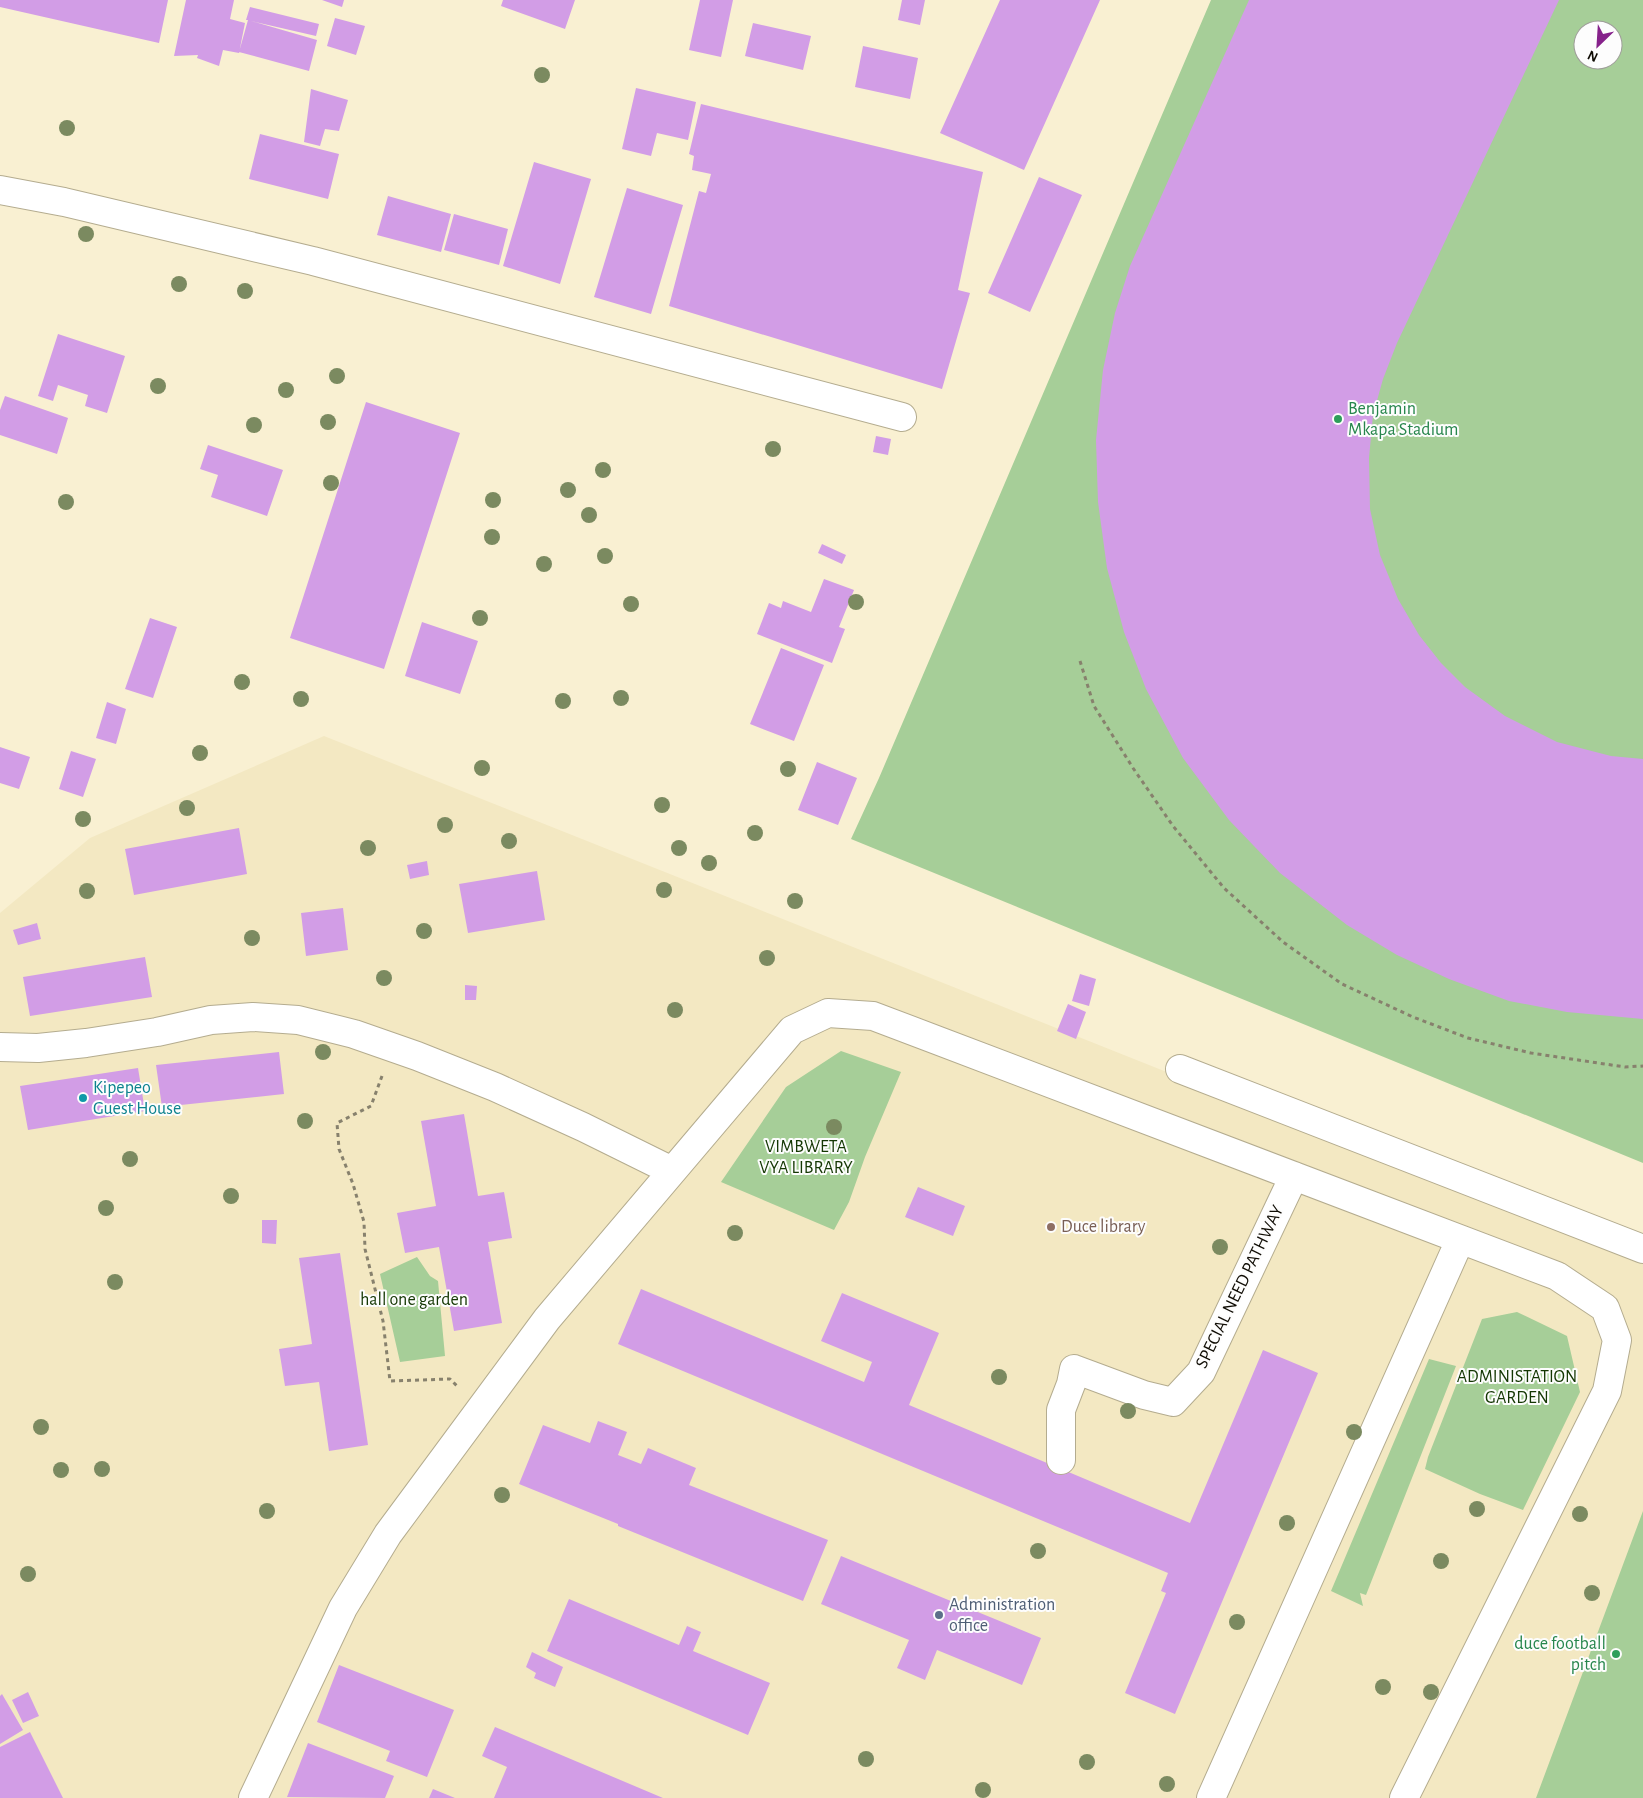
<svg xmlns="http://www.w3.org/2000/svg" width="1643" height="1798" font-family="'Alegreya Sans',sans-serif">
  <rect width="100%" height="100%" fill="#f9f0d2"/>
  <path fill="#f3e8c2" d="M324,736L1643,1262V1798H0V913L90,838Z"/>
  <path fill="#a6ce98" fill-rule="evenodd" d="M1211,0H1643V1163L851,839L879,778ZM1583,30H1613V60H1583Z
    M841,1051L901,1072L865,1157L849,1202L834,1230L721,1182L786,1087Z
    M417,1257L430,1276L438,1281L445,1356L400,1362L380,1274Z
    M1517,1312L1567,1336L1580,1392L1523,1510L1480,1494L1425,1469L1428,1457L1482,1319Z
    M1429,1359L1456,1366L1366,1595L1360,1593L1363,1606L1331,1591Z
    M1643,1511V1798H1536Z"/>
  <path fill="#d29de6" d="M0,0H168L159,43L0,7Z
    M186,0H234L230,19L245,23L239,53L223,50L219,66L197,58L198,55L174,56Z
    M322,0H344L342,7Z
    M503,0H575L565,29L501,6Z
    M700,0H733L721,57L689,50Z
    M902,0H925L920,25L898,20Z
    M1000,0H1100L1024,170L940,133Z
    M1249,0H1559L1397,343L1383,379L1373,415L1369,458L1370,509L1380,555L1398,599L1419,635L1441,663L1465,687L1505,716L1557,742L1611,756L1643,759V1019L1567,1012L1509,1001L1449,979L1397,955L1347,925L1280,873L1229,820L1183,758L1146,689L1124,632L1107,568L1098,502L1096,440L1103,370L1115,313L1130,266Z
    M250,7L319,24L316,36L251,21L317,40L309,71L239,52L248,20H246Z
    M335,18L365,26L356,55L327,46Z
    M753,23L811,36L803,70L745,56Z
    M863,46L918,58L910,99L855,87Z
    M636,88L696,102L688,140L657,133L651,156L622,149Z
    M311,89L348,100L339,131L325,129L320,146L304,142Z
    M701,104L983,172L958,290L970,293L942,389L669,306L699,191L706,193L711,174L692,170L694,156L689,154Z
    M260,134L339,154L328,199L249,179Z
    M534,162L591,179L560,284L503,266Z
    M1039,177L1082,195L1030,312L988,293Z
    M627,188L683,205L651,314L594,297Z
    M388,196L451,214L441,252L377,235Z
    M454,214L508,229L499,265L444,250Z
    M58,334L125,356L107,413L85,406L88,395L58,385L53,401L38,396Z
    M5,396L68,418L57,454L0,435V410Z
    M366,402L460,433L384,669L290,638Z
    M876,436L891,439L888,455L873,452Z
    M208,445L283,470L267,516L211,497L218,475L200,469Z
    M822,544L846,555L842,564L818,553Z
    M824,579L854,590L839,627L845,629L832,663L757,634L769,603L781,608L783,601L811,612Z
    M150,618L177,627L153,698L125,689Z
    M422,622L478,641L460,694L405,676Z
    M781,648L824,665L794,741L750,724Z
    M107,702L126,709L116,744L96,738Z
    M0,747L30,757L19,789L0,783Z
    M71,751L96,759L83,797L59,789Z
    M817,762L857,778L838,825L798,810Z
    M239,828L247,874L134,895L125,849Z
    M427,861L429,875L410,879L407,865Z
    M537,871L545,920L468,933L459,884Z
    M343,908L348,950L306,956L301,913Z
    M37,923L41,939L18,945L13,930Z
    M145,957L152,997L30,1016L23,977Z
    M1080,974L1096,979L1089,1006L1072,1001Z
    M465,985L477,986L476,1000H465Z
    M1068,1004L1086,1012L1076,1039L1057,1031Z
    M279,1052L284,1094L162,1107L156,1065Z
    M138,1068L145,1111L28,1130L20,1086Z
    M464,1114L478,1196L504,1192L512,1238L488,1242L502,1323L454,1331L439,1247L405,1253L397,1213L436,1206L421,1121Z
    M918,1187L965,1206L953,1236L905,1217Z
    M262,1220H277L276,1244L262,1243Z
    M340,1253L368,1445L329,1451L319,1382L285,1386L279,1349L312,1344L299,1258Z
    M641,1289L864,1382L872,1362L821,1341L842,1293L939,1333L909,1405L1190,1523L1263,1350L1318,1373L1175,1714L1125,1693L1166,1593L1161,1591L1168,1573L618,1344Z
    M598,1421L627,1432L618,1455L641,1464L648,1448L696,1468L689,1485L828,1540L803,1601L618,1526V1524L519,1484L543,1425L590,1443Z
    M841,1556L1041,1638L1022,1685L937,1650L925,1680L897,1668L909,1640L821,1604Z
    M569,1599L679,1645L687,1626L701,1632L693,1651L770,1683L748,1735L547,1651Z
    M532,1652L563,1667L555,1687L534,1678L536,1673L526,1667Z
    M339,1665L454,1710L427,1777L386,1761L390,1751L317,1722Z
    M28,1692L39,1716L23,1723L12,1700Z
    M2,1694L23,1730L0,1744V1696Z
    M495,1727L663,1798H494L507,1767L482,1756Z
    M30,1732L63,1798H0V1747Z
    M308,1743L394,1776L385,1798L287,1797Z
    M433,1789L455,1798H429Z"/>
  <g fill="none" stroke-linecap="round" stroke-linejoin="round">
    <g stroke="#b4ac8f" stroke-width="30">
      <path id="minor" d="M0,190L64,202L313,261L902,417
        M0,1047L38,1048L86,1043L157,1032L211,1020L253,1017L298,1020L354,1034L417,1056L495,1087L583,1127L672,1171
        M1180,1069L1643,1249
        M1061,1460V1410L1071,1384L1074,1369L1144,1395L1173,1402L1201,1372L1294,1176
        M253,1798L343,1608L388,1534L547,1319L792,1030L828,1013L873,1016L939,1041L1557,1276L1605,1308L1617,1340L1607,1391L1404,1798
        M1211,1798L1460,1240"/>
    </g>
    <path stroke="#87816d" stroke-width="3" stroke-dasharray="4 4" stroke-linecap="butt" d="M1080,661L1094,706L1133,768L1173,826L1224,888L1283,942L1342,984L1413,1017L1468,1038L1531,1053L1625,1067L1643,1066
      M382,1076L371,1106L337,1123L339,1149L353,1184L364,1222L365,1249L383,1321L390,1381L450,1379L459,1388"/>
    <use href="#minor" stroke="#fff" stroke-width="28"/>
  </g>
  <g fill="#7b8a60">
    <circle cx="542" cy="75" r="8"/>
    <circle cx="67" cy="128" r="8"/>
    <circle cx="86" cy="234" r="8"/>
    <circle cx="179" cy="284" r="8"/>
    <circle cx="245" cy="291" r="8"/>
    <circle cx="337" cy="376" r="8"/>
    <circle cx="158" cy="386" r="8"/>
    <circle cx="286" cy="390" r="8"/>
    <circle cx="328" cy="422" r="8"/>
    <circle cx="254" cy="425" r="8"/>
    <circle cx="773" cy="449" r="8"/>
    <circle cx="603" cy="470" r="8"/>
    <circle cx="331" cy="483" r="8"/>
    <circle cx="568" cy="490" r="8"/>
    <circle cx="493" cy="500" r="8"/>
    <circle cx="66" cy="502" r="8"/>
    <circle cx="589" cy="515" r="8"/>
    <circle cx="492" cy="537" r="8"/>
    <circle cx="605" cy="556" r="8"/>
    <circle cx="544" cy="564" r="8"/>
    <circle cx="856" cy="602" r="8"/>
    <circle cx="631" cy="604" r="8"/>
    <circle cx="480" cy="618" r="8"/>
    <circle cx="242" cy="682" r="8"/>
    <circle cx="621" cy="698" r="8"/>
    <circle cx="301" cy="699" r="8"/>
    <circle cx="563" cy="701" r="8"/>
    <circle cx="200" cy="753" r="8"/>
    <circle cx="482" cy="768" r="8"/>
    <circle cx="788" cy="769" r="8"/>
    <circle cx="662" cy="805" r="8"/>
    <circle cx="187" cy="808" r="8"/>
    <circle cx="83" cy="819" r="8"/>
    <circle cx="445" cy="825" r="8"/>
    <circle cx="755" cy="833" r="8"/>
    <circle cx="509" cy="841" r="8"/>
    <circle cx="368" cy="848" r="8"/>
    <circle cx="679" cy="848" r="8"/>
    <circle cx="709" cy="863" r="8"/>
    <circle cx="664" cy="890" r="8"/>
    <circle cx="87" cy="891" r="8"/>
    <circle cx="795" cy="901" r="8"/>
    <circle cx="424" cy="931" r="8"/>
    <circle cx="252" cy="938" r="8"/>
    <circle cx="767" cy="958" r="8"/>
    <circle cx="384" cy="978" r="8"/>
    <circle cx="675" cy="1010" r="8"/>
    <circle cx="323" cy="1052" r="8"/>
    <circle cx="305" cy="1121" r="8"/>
    <circle cx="834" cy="1127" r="8"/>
    <circle cx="130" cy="1159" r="8"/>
    <circle cx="231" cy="1196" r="8"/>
    <circle cx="106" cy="1208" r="8"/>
    <circle cx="735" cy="1233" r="8"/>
    <circle cx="1220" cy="1247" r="8"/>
    <circle cx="115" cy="1282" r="8"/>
    <circle cx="999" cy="1377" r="8"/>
    <circle cx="1128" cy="1411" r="8"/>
    <circle cx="41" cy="1427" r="8"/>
    <circle cx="1354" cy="1432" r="8"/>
    <circle cx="102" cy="1469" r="8"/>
    <circle cx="61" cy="1470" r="8"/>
    <circle cx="502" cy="1495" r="8"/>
    <circle cx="1477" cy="1509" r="8"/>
    <circle cx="267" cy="1511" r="8"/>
    <circle cx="1580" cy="1514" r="8"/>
    <circle cx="1287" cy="1523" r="8"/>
    <circle cx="1038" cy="1551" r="8"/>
    <circle cx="1441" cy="1561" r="8"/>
    <circle cx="28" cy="1574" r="8"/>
    <circle cx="1592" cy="1593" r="8"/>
    <circle cx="1237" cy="1622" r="8"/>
    <circle cx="1383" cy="1687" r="8"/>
    <circle cx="1431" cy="1692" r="8"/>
    <circle cx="866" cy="1759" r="8"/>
    <circle cx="1087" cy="1762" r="8"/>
    <circle cx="1167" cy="1784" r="8"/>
    <circle cx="983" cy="1790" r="8"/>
  </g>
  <g fill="#2e9e5b" stroke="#fdfdfd" stroke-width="2">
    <circle cx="1338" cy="419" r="5"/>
    <circle cx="1616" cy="1654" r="5"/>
  </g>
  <circle fill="#0f9aa8" stroke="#fdfdfd" stroke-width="2" cx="83" cy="1098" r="5"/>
  <circle fill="#8d6e63" stroke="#fdfdfd" stroke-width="2" cx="1051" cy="1227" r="5"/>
  <circle fill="#5c6f8a" stroke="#fdfdfd" stroke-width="2" cx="939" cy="1615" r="5"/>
  <g text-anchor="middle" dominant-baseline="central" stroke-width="4" stroke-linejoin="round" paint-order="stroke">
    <g font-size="18" fill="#27864d" stroke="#fdfdfd" text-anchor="start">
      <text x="1348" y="409">Benjamin<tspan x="1348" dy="21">Mkapa Stadium</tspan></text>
      <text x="1606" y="1644" text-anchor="end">duce football<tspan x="1606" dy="21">pitch</tspan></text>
    </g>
    <g font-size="18" fill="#0d838f" stroke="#fdfdfd" text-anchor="start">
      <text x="93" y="1088">Kipepeo<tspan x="93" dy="21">Guest House</tspan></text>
    </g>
    <g font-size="18" fill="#143703" stroke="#fdfdfd">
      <text x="806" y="1147">VIMBWETA<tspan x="806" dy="21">VYA LIBRARY</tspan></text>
      <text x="414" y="1300">hall one garden</text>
      <text x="1517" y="1377">ADMINISTATION<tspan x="1517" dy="21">GARDEN</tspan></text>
    </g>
    <g font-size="18" fill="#785e54" stroke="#fdfdfd" text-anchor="start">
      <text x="1061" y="1227">Duce library</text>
    </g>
    <g font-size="18" fill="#0f0c04" stroke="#fdfdfd">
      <text transform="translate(1240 1287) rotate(-64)">SPECIAL NEED PATHWAY</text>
    </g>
    <g font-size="18" fill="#4e5e75" stroke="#fdfdfd" text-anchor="start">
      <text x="949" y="1605">Administration<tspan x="949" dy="21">office</tspan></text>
    </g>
  </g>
  <g transform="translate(1598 45) rotate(205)"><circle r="24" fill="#fdfdfd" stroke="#9e9d99"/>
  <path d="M0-4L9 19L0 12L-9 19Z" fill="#86228b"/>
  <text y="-8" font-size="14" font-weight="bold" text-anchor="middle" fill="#0f0c04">N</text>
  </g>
</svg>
